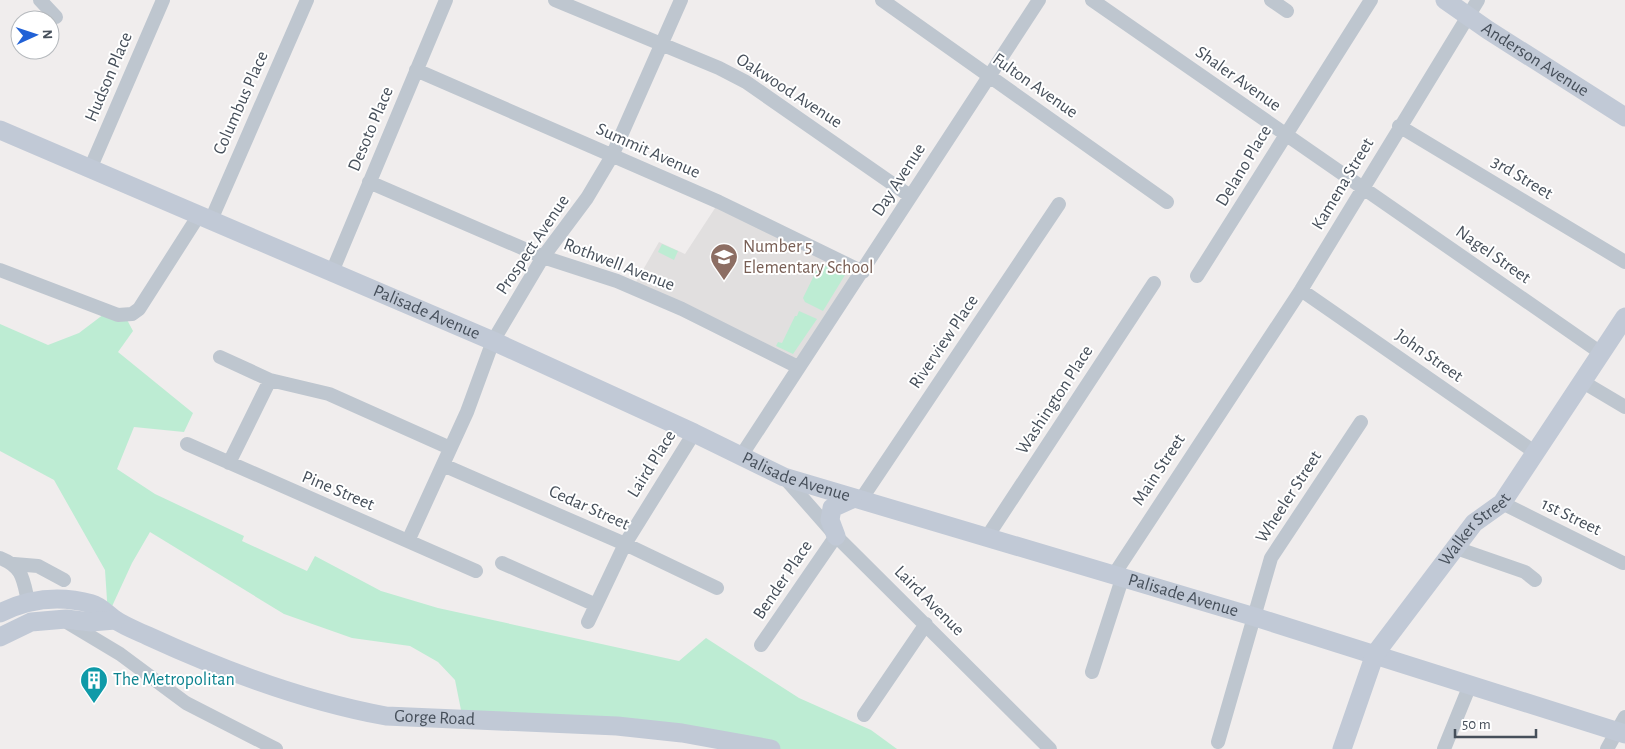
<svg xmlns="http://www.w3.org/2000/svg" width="1625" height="749" font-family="'Alegreya Sans',sans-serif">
  <rect width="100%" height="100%" fill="#f0eded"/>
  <path fill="#e1dfdf" d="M719,202L863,272L798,367L632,289L659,242L685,254Z"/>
  <path fill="#bdecd3" d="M662,244L678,251L674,260L658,252Z
    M820,263L845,275L823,311L805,302L803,298Z
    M108,311L125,316L133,331L118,352L193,413L184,432L134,427L117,469L155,494L244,536L242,541L307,571L315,556L381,591L438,608L679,661L706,638L799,698L871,730L897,749H771L463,720L455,680L438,662L410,646L352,638L284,614L150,532L132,563L108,615L105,570L54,480L0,451V324L48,345L79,333Z
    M799,311L817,319L793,354L776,346L778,342L782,343L795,316H797Z"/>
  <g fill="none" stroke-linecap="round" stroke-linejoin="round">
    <path stroke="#bec6cf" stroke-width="14" d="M40,0L56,17
      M555,0L719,68L746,82L910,196
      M882,0L1167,202
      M1092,0L1601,353
      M1271,0L1287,11
      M416,70L719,202L863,272
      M1399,126L1625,262
      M90,169L163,0
      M369,182L543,257L617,281L682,309L798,367
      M211,220L307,0
      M0,270L118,315L132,314L139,309L199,215
      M332,272L446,0
      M1197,276L1371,0
      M1301,290L1536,453
      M220,357L270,380L329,394L450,448
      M1583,382L1625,407
      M187,444L476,571
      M741,456L1039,0
      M229,463L270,380
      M443,465L625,544L717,588
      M784,477L836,536L1050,749
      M860,501L1059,204
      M1502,503L1623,563
      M987,537L1154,283
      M408,541L467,412L493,341L543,257L587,198L612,156L681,0
      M1456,548L1525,572L1535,580
      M0,558C23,567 23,579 28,601
      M502,563L596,605
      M14,564L38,566L64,580
      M1113,576L1301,290L1478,0
      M65,621L120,654L186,703L276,749
      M588,622L625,544L694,433
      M761,645L836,536
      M1092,672L1122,579
      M864,715L926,624
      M1218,742L1271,558L1361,422
      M1444,749L1470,685
      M1607,749L1625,717"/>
    <g stroke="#c1c9d6" stroke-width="19">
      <path id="s1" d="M1445,0L1488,30L1625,117"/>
      <path id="s2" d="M0,130L493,341L694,433L784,477L1255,617L1625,734"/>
      <path d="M836,536L830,520L832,508L852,499"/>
      <path id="s3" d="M0,613C30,598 60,595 92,604C100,606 107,614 114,619C124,626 137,631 148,636C224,671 304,701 386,716L617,726L682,733L771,749"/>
      <path d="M0,637L31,622L66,619L91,622L115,620"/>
      <path id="s4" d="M1342,749L1375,654L1474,523L1502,503L1625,317"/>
    </g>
  </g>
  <defs>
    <g id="school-pin" transform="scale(1.4375)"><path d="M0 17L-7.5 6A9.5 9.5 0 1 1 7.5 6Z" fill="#8d6e63" stroke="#fff"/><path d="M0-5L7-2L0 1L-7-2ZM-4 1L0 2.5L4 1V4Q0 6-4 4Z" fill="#fff"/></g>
    <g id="building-pin" transform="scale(1.4375)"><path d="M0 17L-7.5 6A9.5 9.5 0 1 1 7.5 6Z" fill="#0f9aa8" stroke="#fff"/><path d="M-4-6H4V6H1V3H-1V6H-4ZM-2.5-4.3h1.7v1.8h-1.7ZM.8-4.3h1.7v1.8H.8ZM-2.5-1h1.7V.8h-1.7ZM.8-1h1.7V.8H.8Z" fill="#fff"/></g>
  </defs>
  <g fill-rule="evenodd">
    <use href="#school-pin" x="724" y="257"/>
    <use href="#building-pin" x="94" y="680"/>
  </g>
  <g text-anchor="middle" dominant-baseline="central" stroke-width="4" stroke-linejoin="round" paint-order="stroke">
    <g font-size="18" fill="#464f5a" stroke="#fff">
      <text stroke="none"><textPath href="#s1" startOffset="108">Anderson Avenue</textPath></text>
      <text transform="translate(109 77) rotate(-67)">Hudson Place</text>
      <text transform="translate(1238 79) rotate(35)">Shaler Avenue</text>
      <text transform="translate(1035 86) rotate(35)">Fulton Avenue</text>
      <text transform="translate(789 91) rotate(33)">Oakwood Avenue</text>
      <text transform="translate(241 103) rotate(-66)">Columbus Place</text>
      <text transform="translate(371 129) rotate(-67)">Desoto Place</text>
      <text transform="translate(648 151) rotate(24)">Summit Avenue</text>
      <text transform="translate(1244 166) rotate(-59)">Delano Place</text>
      <text transform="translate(1522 178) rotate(31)">3rd Street</text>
      <text transform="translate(899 180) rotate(-57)">Day Avenue</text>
      <text transform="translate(1343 184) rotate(-59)">Kamena Street</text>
      <text transform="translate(533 245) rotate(-56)">Prospect Avenue</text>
      <text transform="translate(1493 255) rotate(35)">Nagel Street</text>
      <text transform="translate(619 265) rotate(21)">Rothwell Avenue</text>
      <text stroke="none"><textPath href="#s2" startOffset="464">Palisade Avenue</textPath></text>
      <text transform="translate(944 342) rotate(-56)">Riverview Place</text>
      <text transform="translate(1429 356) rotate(35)">John Street</text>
      <text transform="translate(1055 400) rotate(-57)">Washington Place</text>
      <text transform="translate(652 464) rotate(-58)">Laird Place</text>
      <text transform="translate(1159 470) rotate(-57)">Main Street</text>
      <text stroke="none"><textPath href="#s2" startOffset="869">Palisade Avenue</textPath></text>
      <text transform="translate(338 491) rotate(23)">Pine Street</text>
      <text transform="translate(1289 497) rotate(-57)">Wheeler Street</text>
      <text transform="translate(589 508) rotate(24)">Cedar Street</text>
      <text transform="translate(1571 517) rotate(26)">1st Street</text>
      <text stroke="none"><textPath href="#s4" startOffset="261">Walker Street</textPath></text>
      <text transform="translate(783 580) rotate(-56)">Bender Place</text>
      <text stroke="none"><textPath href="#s2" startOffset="1274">Palisade Avenue</textPath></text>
      <text transform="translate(929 601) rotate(45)">Laird Avenue</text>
      <text stroke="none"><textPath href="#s3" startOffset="460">Gorge Road</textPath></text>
    </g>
    <g font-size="18" fill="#785e54" stroke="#fff" text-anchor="start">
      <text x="743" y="247">Number 5<tspan x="743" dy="21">Elementary School</tspan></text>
    </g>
    <g font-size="18" fill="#0d838f" stroke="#fff" text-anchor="start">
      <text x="113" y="680">The Metropolitan</text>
    </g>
  </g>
  <g transform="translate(35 35) rotate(87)"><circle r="24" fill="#ffffff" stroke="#b5b9bd"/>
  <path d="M0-4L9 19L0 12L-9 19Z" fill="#2161d6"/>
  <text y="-8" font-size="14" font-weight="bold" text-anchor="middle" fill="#464f5a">N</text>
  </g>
  <path d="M1455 729v8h81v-8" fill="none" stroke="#464f5a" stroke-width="2.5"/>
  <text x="1462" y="729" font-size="15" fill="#464f5a" stroke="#ffffff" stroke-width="4" paint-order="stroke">50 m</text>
</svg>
